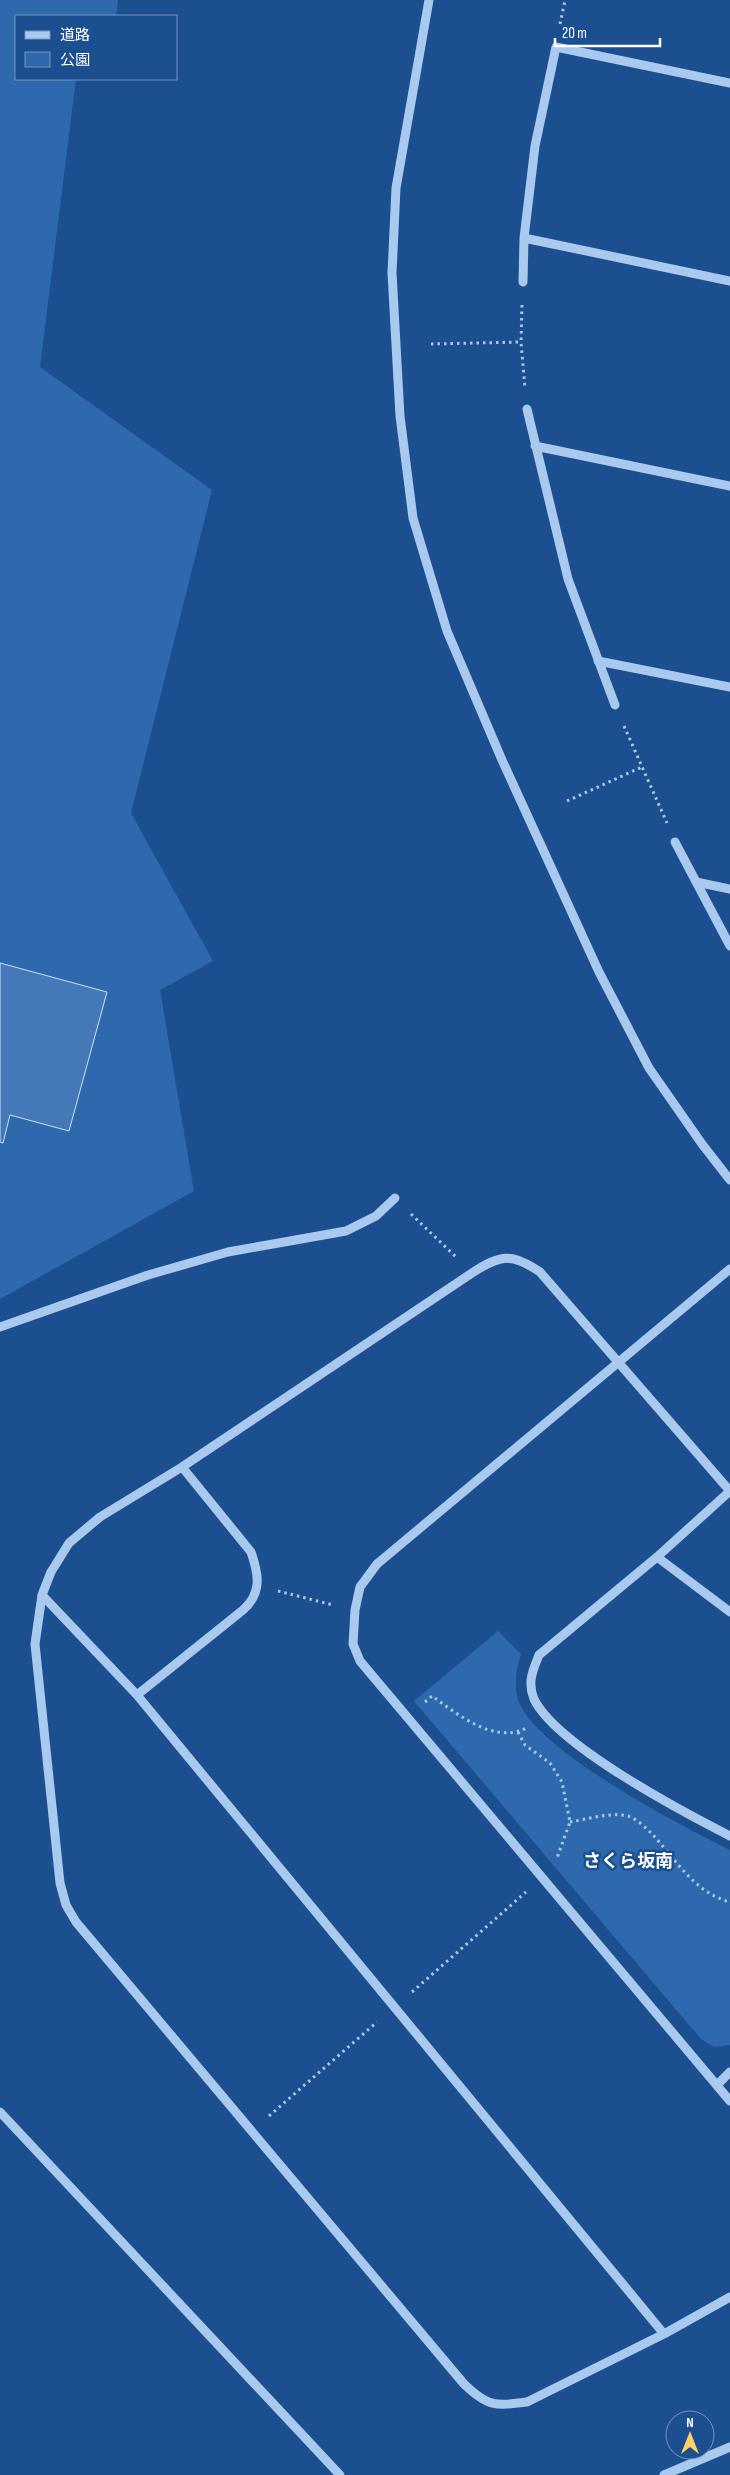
<svg xmlns="http://www.w3.org/2000/svg" width="730" height="2475" font-family="'Sofia Sans Condensed','Noto Sans JP',sans-serif">
  <rect width="100%" height="100%" fill="#1b4f8f"/>
  <path fill="#2e69ad" d="M0,0H118L116,16H16V79H76L40,367L212,490L131,813L213,961L160,990L194,1191L0,1299Z
    M498,1631L521,1654C517,1668 514,1681 517,1696C527,1746 683,1827 730,1850V2045L714,2047L701,2039L414,1701Z"/>
  <path fill="#4478b7" stroke="#cfe3fa" d="M0,963L107,992L69,1131L10,1115L3,1143L0,1142Z"/>
  <g fill="none" stroke-linecap="round" stroke-linejoin="round">
    <path stroke="#a9c9ee" stroke-width="3" stroke-dasharray="2.5 4" stroke-linecap="butt" d="M560,24L565,0
      M522,305L521,342L525,388
      M431,344L521,342
      M624,726L667,823
      M567,801L642,767
      M411,1214L456,1257
      M278,1591L333,1605
      M425,1702L432,1696C457,1714 496,1746 528,1727
      M518,1732L525,1745L550,1763L562,1782L570,1822L557,1858
      M570,1822C588,1819 610,1812 628,1816C637,1819 646,1828 653,1835C676,1860 695,1893 730,1902
      M412,1992L526,1892
      M269,2116L377,2022"/>
    <path stroke="#a9c9ee" stroke-width="9" d="M429,0L396,188L392,273L400,416L413,518L447,631L502,760L599,972L649,1068L702,1144L730,1180
      M524,238L730,281
      M523,282L524,238L535,146L556,47L730,83
      M527,409L568,579L615,705
      M535,446L730,486
      M598,661L730,687
      M675,842L730,946
      M696,882L730,889
      M730,1269L377,1564L360,1587L355,1610L353,1644L360,1661L730,2101
      M0,1327L148,1275L228,1252L346,1231L376,1216L395,1198
      M730,1491L540,1272C512,1253 501,1254 472,1273L182,1467L100,1517L69,1543L51,1572L42,1595L35,1644L60,1883L66,1905L76,1922L464,2384C488,2407 495,2406 527,2402L664,2334L730,2297
      M730,1491L657,1557L539,1655C533,1670 527,1682 534,1699C556,1745 683,1812 730,1836
      M657,1557L730,1612
      M42,1595L137,1695L664,2334
      M137,1695L243,1610C262,1593 259,1575 251,1552L182,1467
      M717,2085L730,2072
      M0,2112L340,2475
      M664,2475L730,2447"/>
  </g>
  <g text-anchor="middle" dominant-baseline="central" stroke-width="5" stroke-linejoin="round" paint-order="stroke">
    <g font-size="18" font-weight="bold" fill="#fff" stroke="#1b4f8f">
      <text x="628" y="1861">さくら坂南</text>
    </g>
  </g>
  <rect x="15" y="15" width="162" height="65" fill="#1b4f8f" stroke="#7695bc"/>
  <rect x="25" y="31" width="25" height="8" fill="#a9c9ee" stroke="#7695bc"/>
  <text x="60" y="40" font-size="15" fill="#ffffff">道路</text>
  <rect x="25" y="52" width="25" height="15" fill="#2e69ad" stroke="#7695bc"/>
  <text x="60" y="65" font-size="15" fill="#ffffff">公園</text>
  <g transform="translate(690 2435)"><circle r="24" fill="#1b4f8f" stroke="#7695bc"/>
  <path d="M0-4L9 19L0 12L-9 19Z" fill="#ffd166"/>
  <text y="-8" font-size="14" font-weight="bold" text-anchor="middle" fill="#ffffff">N</text>
  </g>
  <path d="M555 38v8h105v-8" fill="none" stroke="#ffffff" stroke-width="2.5"/>
  <text x="562" y="38" font-size="15" fill="#ffffff" stroke="#1b4f8f" stroke-width="4" paint-order="stroke">20 m</text>
</svg>
